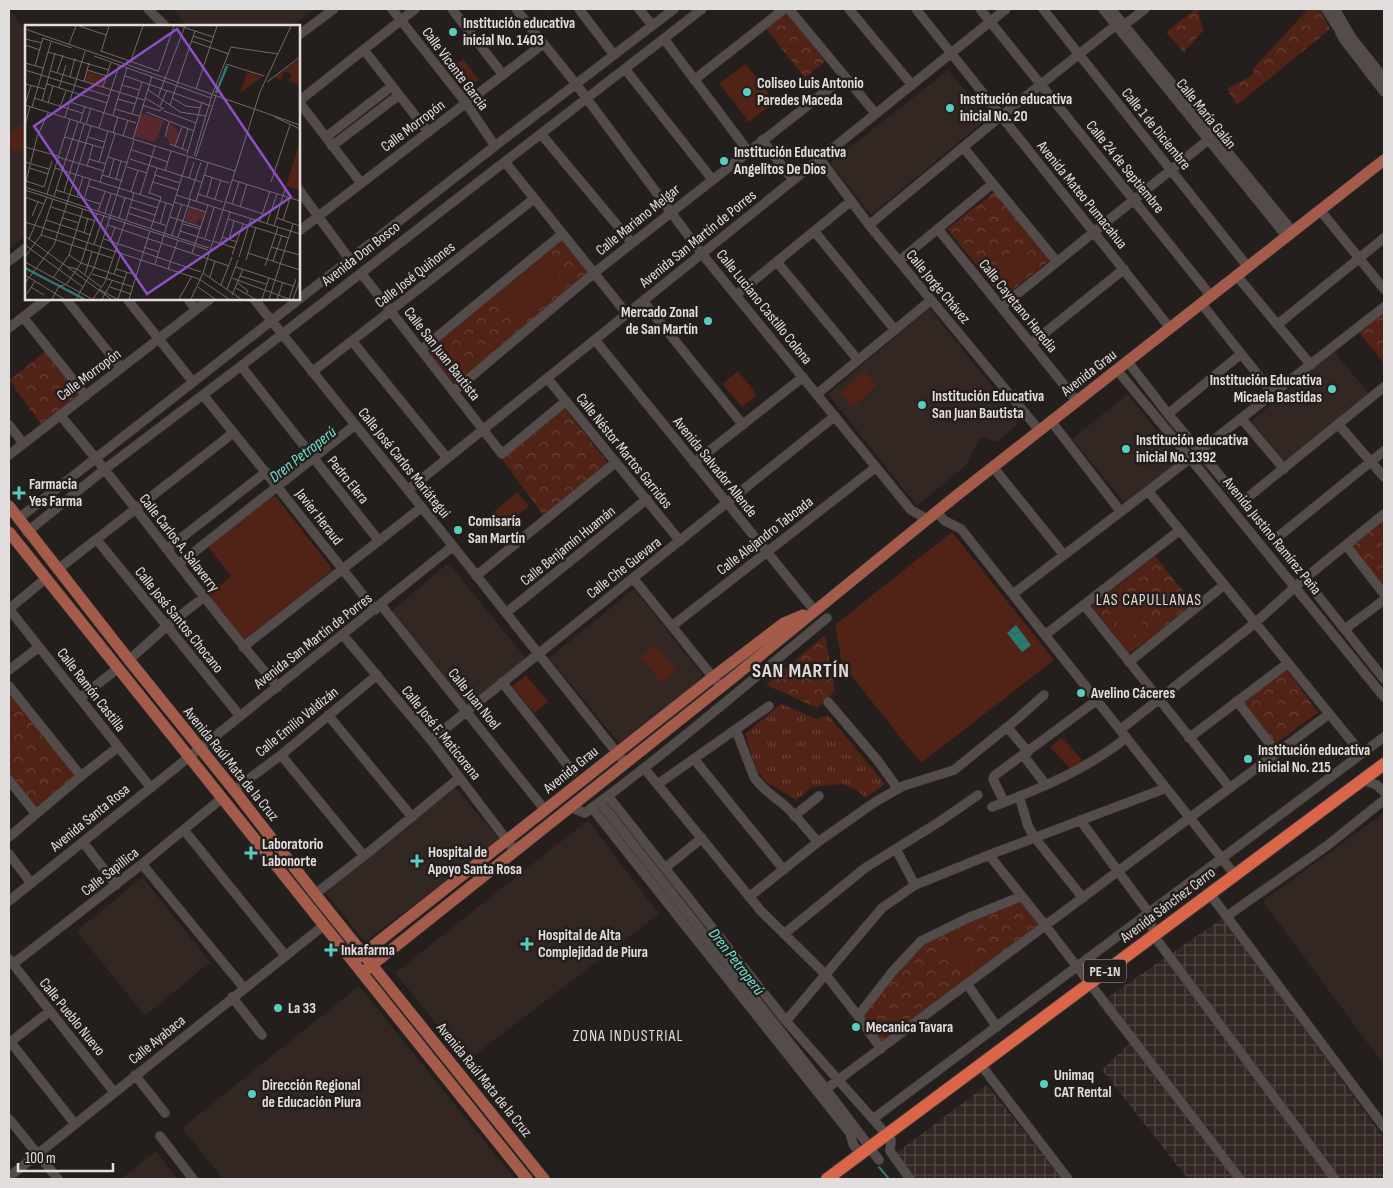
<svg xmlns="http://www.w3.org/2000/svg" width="1393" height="1188" font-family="'Sofia Sans Condensed',sans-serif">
  <defs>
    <pattern id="industrial-grid" width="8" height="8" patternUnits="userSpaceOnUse" patternTransform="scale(1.25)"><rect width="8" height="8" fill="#332724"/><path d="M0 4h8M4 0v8" fill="none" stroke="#504643"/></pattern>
    <pattern id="grass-tufts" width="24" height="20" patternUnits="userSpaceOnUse" patternTransform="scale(1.25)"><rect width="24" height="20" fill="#512216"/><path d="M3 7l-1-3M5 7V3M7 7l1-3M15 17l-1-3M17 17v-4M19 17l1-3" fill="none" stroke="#6a4237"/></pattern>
    <pattern id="park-crowns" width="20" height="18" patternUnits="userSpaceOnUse" patternTransform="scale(1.25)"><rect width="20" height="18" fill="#512216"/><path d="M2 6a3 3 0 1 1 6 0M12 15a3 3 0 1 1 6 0" fill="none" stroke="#6a4237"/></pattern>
    <pattern id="water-waves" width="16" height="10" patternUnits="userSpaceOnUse" patternTransform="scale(1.25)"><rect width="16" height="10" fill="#2b7b72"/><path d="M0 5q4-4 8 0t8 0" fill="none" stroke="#36625c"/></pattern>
  </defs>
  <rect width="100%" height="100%" fill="#241e1d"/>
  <path fill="#332724" d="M9,9L26,31V235L9,249Z
    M173,9H314L292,26H186Z
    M948,70L988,118L871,215L830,163Z
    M929,308L1016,416L1017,425L997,442L980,437L966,465L917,506L828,394Z
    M1334,351L1370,395L1286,464L1251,421L1296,384L1302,383L1308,373Z
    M1128,394L1180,460L1126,504L1072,439Z
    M446,565H450L524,656V659L468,705H465L392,613L393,610Z
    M634,589L701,673V681L619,743L549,658Z
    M455,787L500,840L365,942L324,891Z
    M1384,813V1065L1264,903L1265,899Z
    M588,820L659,914L467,1061L395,973Z
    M140,879H144L210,962L145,1016L78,933V930Z
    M359,986L515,1179H223L182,1128Z
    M156,1151L177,1179H121Z"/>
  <path fill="url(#industrial-grid)" d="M1223,918L1384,1138V1179H1188L1102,1070L1130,1043L1098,1004Z
    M987,1085L1062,1179H916L896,1153Z"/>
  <path fill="url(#grass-tufts)" d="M781,704L817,719L828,715L885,784L866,798L858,791L842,784L812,787L796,800L765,781L756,769L745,734Z"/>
  <path fill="url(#park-crowns)" d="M1195,9H1198L1203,31L1184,52L1166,32Z
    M1308,9H1320L1330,29L1237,105L1227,89L1254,74L1253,69Z
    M787,13L825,61L805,78L766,29Z
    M994,192L1050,260L1003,298L947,229Z
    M560,239L589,274L455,385L425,349Z
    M1384,312V364L1359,332Z
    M45,352L79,395L41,424L9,380Z
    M564,408L607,461L606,465L544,516L502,459Z
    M1384,519V589L1350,546Z
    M1155,556L1193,604L1129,654L1092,606Z
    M825,635L835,691L817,708L766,685Z
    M1285,667L1318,712L1274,745L1240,702Z
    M9,691L76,775L36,807L9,773Z
    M1021,900L1040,925L884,1044L863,1017L898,968L931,939Z"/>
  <path fill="#512216" d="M463,59L479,80L466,90L450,69Z
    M746,64L775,102L749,122L719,83Z
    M26,122V146L16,154L9,144V135Z
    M1020,245L1033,261L1005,283L992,267Z
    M543,256L567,285L518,327L494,299Z
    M447,340L467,365L453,377L432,352Z
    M738,371L757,395L742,407L723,384Z
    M864,371L877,386L853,407L840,393Z
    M517,492L529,506L501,530L489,516Z
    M271,497H276L331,567V571L246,639L242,638L208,596L231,576L208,547Z
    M952,532L1054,660L921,763L842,664L835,625Z
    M1124,598L1145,626L1129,639L1108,611Z
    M654,645L676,670L662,683L640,657Z
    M526,675L548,702L534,713L512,686Z
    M1062,737L1082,760L1071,770L1050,747Z
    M959,936L977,959L962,971L944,949Z"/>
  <path fill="url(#water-waves)" d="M1016,625L1031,645L1022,652L1007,633Z"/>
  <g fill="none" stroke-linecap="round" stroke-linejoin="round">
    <path stroke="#2b7b72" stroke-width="2" d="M879,1167L889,1179"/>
    <g stroke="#403b3a" stroke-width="10">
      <path id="minor" d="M148,9L165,26
        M392,9L466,103L495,146
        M452,9L503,75
        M516,9L576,84L702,254L911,510L927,519
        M579,9L614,55
        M639,9L652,25
        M789,9L876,114
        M849,9L912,85
        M916,9L1170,328
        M980,9L1211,296
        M1043,9L1248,267
        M1103,9L1287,237
        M1111,9L1293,232
        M1326,9L1338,28
        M1335,9L1352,38L1384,78
        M1338,16L1340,33L1345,41L1384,92
        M1128,22L1145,9
        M299,35L334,9
        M664,39L748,151
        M364,50L428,132
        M625,69L712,179
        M694,80L784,9
        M299,101L415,9
        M299,102L361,183
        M541,134L632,243
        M326,137L392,86
        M762,140L793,180
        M332,146L399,95
        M963,147L1057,262
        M820,159L869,225L1039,430
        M505,162L627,314
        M299,190L350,260
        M1320,210L1384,289
        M869,225L1001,116L1121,21
        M938,229L1077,401
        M299,231L543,44
        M814,231L895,330
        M9,261L26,248
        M899,261L992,184
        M777,262L858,360
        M361,273L502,454L566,401
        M1237,276L1311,365
        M736,295L851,201
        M66,299L121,368
        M127,299L193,382
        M188,299L196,310
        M254,299L453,546L625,763
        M643,301L743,425
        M1201,303L1273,394
        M1001,307L1213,136
        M23,317L86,396
        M1277,325L1384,238
        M9,328L46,299
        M595,340L814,610
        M352,341L447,458
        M1031,344L1124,269
        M421,350L562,234
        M1128,362L1168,414L1274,540L1384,679
        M241,366L379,541
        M1117,370L1190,458L1384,697
        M312,372L534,199
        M547,378L680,541
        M454,391L594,273L844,77
        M817,394L931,300
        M203,395L279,489L375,610
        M1168,414L1241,354
        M60,415C135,503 201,599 278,687
        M1242,419L1284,469
        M1051,421L1121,512
        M1338,424L1384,477
        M9,425L23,443
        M9,455L210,299
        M694,463L803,377
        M993,467L1064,555
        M408,490L1006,9
        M1148,491L1362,754
        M1242,502L1384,387
        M936,512L945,521L961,529L1235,875
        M18,519L495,146L674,9
        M27,532L105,469L241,366L702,9
        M97,540L240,716
        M1274,540L1384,451
        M1346,545L1384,594
        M167,549L266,472
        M179,564L355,425
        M57,570L233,433
        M476,576L616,462
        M633,578L716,681
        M1013,594L1148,491L1384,307
        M381,605L545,810
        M1084,605L1230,788
        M9,609L151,788
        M9,609L45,579
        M506,613L647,499
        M672,626L876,467
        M1345,629L1384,600
        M343,635L431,740L515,851
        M1045,635L1180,530
        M243,647L422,507
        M129,660L167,626L204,597
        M1129,662L1224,585
        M9,670L39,647
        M502,682L573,772
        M9,686L81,776
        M80,698L117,669
        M1237,701L1277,753
        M828,702L878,761L898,789
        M328,715L412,817
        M1007,727L1028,752
        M736,730L754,777C762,789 772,795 783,804C796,815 807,830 818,842
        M1120,730L1255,623L1304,579L1384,514
        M1189,738L1288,663
        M431,740L835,416
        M281,755L364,856
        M1023,755L1046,785
        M694,759L784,870
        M644,768L761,911L826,975L858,1016L881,1049
        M9,780L35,813
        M1363,780L1377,785L1384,792
        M658,784L769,706
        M234,790L281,755L377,675
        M608,796L786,1021L887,1135L891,1140L890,1151L910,1179
        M1019,796L1028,826L1035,838L1083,898
        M600,802L826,1089L866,1142
        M1004,802L993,779L994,776L1097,700
        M570,807L585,813C668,752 747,684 827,618
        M992,807C1039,789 1086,770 1126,738
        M592,808L850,1133L853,1144L860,1154
        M794,816L819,796
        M1080,820L1149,913L1154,936L1335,1179
        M184,830L285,955
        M9,837L81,776L118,747
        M83,842L116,885
        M896,849L915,885
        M9,854L31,883
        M989,855L1045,925L1240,1179
        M142,864L244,988
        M670,864L702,838
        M315,894L364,856L459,778
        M1210,894L1384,1127
        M749,897L818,842L875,802L903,786L954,770L1016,720L1044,695
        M9,901L453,546
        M1227,916L1328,845L1384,800
        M784,934L865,868L939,822L978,795
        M9,959L114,1092
        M13,964L142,864L221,799
        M967,984L997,1027
        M232,997L262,1035
        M858,1016L893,971L921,941L968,918L1022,896
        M786,1021L882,908L915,885L989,855L1166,788
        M9,1040L75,1124
        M9,1043L50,1011
        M981,1065L1068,1179
        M135,1075L165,1113
        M826,1089L1329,714
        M9,1119L58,1179
        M873,1119C1044,992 1214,864 1384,737
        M160,1136L193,1179
        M873,1152L879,1160
        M9,1177L323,926"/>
    </g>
    <g stroke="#403b3a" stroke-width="12">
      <path id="major" d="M9,506L129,660L234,790L315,894L544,1179
        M9,532L527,1179
        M359,957L713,677L784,623L803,615
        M362,973L735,676L956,496L1384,160"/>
    </g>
    <g stroke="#403b3a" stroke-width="14">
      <path id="highway" d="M827,1179L1384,764"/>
    </g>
    <use href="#minor" stroke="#534c4b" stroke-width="9"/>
    <use href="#major" stroke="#a55b4a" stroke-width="11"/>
    <use href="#highway" stroke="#db6549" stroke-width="12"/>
  </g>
  <g fill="#58cec0" stroke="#241e1d" stroke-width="2">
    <circle cx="453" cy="32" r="5"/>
    <circle cx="747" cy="92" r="5"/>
    <circle cx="950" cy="108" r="5"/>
    <circle cx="724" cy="161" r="5"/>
    <circle cx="708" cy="321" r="5"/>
    <circle cx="1332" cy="389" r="5"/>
    <circle cx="922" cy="405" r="5"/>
    <circle cx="1126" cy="449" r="5"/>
    <path d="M16.5 485.5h5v5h5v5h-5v5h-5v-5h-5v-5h5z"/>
    <circle cx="458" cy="530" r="5"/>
    <circle cx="1081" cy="693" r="5"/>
    <circle cx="1248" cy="759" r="5"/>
    <path d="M248.5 845.5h5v5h5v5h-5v5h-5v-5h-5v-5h5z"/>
    <path d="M414.5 853.5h5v5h5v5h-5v5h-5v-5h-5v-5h5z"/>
    <path d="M524.5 936.5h5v5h5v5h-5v5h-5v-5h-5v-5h5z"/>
    <path d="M328.5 942.5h5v5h5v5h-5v5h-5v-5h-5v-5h5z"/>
    <circle cx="278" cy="1008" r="5"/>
    <circle cx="856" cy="1027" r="5"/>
    <circle cx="1044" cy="1084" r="5"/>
    <circle cx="252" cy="1094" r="5"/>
  </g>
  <g text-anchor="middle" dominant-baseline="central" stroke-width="5" stroke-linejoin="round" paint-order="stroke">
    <rect fill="#241e1d" stroke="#a8a4a3" stroke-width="1" x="1084" y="959.5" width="42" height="23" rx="4"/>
    <g font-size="14" font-weight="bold" fill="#e1dedd">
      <text x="1105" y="971">PE-1N</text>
    </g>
    <g font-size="15" font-weight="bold" fill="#e1dedd" stroke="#241e1d" text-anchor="start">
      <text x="463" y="23">Institución educativa<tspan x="463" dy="17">inicial No. 1403</tspan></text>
      <text x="757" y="83">Coliseo Luis Antonio<tspan x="757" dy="17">Paredes Maceda</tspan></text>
      <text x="960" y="99">Institución educativa<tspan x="960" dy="17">inicial No. 20</tspan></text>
      <text x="734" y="152">Institución Educativa<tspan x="734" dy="17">Angelitos De Dios</tspan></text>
      <text x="698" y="312" text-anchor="end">Mercado Zonal<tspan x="698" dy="17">de San Martín</tspan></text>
      <text x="1322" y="380" text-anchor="end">Institución Educativa<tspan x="1322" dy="17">Micaela Bastidas</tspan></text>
      <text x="932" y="396">Institución Educativa<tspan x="932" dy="17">San Juan Bautista</tspan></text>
      <text x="1136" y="440">Institución educativa<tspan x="1136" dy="17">inicial No. 1392</tspan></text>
      <text x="29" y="484">Farmacia<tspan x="29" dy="17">Yes Farma</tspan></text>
      <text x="468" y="521">Comisaría<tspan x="468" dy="17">San Martín</tspan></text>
      <text x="1091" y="693">Avelino Cáceres</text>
      <text x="1258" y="750">Institución educativa<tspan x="1258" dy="17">inicial No. 215</tspan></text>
      <text x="262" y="844">Laboratorio<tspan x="262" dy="17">Labonorte</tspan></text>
      <text x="428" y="852">Hospital de<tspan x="428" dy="17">Apoyo Santa Rosa</tspan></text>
      <text x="538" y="935">Hospital de Alta<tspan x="538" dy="17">Complejidad de Piura</tspan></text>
      <text x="341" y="950">Inkafarma</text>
      <text x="288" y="1008">La 33</text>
      <text x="866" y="1027">Mecanica Tavara</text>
      <text x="1054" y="1075">Unimaq<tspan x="1054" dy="17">CAT Rental</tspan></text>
      <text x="262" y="1085">Dirección Regional<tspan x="262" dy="17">de Educación Piura</tspan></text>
    </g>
    <g font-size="15" fill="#e1dedd" stroke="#241e1d">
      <text transform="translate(455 69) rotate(53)">Calle Vicente García</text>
      <text transform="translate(1206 114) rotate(51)">Calle María Galán</text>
      <text transform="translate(413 126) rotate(-37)">Calle Morropón</text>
      <text transform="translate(1156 129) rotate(51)">Calle 1 de Diciembre</text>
      <text transform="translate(1125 167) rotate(51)">Calle 24 de Septiembre</text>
      <text transform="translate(1082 195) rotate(51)">Avenida Mateo Pumacahua</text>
      <text transform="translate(638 220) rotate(-39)">Calle Mariano Melgar</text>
      <text transform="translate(698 239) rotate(-39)">Avenida San Martín de Porres</text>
      <text transform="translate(361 254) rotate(-38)">Avenida Don Bosco</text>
      <text transform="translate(415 275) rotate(-38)">Calle José Quiñones</text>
      <text transform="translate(938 287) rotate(50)">Calle Jorge Chávez</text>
      <text transform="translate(1018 306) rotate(51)">Calle Cayetano Heredia</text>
      <text transform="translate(764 307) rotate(51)">Calle Luciano Castillo Colona</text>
      <text transform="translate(442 354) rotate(52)">Calle San Juan Bautista</text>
      <text transform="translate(1089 373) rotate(-38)">Avenida Grau</text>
      <text transform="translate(89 375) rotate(-37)">Calle Morropón</text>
      <text transform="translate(624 451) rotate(51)">Calle Néstor Martos Garridos</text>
      <text transform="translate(404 463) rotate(51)">Calle José Carlos Mariátegui</text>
      <text transform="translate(715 467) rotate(51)">Avenida Salvador Allende</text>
      <text transform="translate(348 480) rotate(51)">Pedro Elera</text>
      <text transform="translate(319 517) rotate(52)">Javier Heraud</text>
      <text transform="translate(765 536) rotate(-38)">Calle Alejandro Taboada</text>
      <text transform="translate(1272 536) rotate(51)">Avenida Justino Ramírez Peña</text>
      <text transform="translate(179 543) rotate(52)">Calle Carlos A. Salaverry</text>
      <text transform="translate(568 546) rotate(-39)">Calle Benjamín Huamán</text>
      <text transform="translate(624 568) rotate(-38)">Calle Che Guevara</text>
      <text transform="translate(179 620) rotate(51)">Calle José Santos Chocano</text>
      <text transform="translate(313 641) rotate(-38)">Avenida San Martín de Porres</text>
      <text transform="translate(91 690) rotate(52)">Calle Ramón Castilla</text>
      <text transform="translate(474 699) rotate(51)">Calle Juan Noel</text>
      <text transform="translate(297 722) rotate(-39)">Calle Emilio Valdizán</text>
      <text transform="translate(441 733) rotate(51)">Calle José F. Maticorena</text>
      <text transform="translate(231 764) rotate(51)">Avenida Raúl Mata de la Cruz</text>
      <text transform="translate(571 770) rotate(-39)">Avenida Grau</text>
      <text transform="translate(90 818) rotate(-39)">Avenida Santa Rosa</text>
      <text transform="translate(110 872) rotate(-38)">Calle Sapillica</text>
      <text transform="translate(1168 905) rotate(-37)">Avenida Sánchez Cerro</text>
      <text transform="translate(72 1017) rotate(51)">Calle Pueblo Nuevo</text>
      <text transform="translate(157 1040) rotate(-39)">Calle Ayabaca</text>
      <text transform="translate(484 1080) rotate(51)">Avenida Raúl Mata de la Cruz</text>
    </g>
    <g font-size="16" font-style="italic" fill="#6fe3d5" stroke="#241e1d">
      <text transform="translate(303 455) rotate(-38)">Dren Petroperú</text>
      <text transform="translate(736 962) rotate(52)">Dren Petroperú</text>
    </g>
    <g font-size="16" letter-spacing="1" fill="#e1d9d7" stroke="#241e1d">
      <text x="1149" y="600">LAS CAPULLANAS</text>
      <text x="628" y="1036">ZONA INDUSTRIAL</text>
    </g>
    <g font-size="20" font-weight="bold" letter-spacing="1" fill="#e1d9d7" stroke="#241e1d">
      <text x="801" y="671">SAN MARTÍN</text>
    </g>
  </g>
  <g transform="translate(25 25)">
    <rect width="275" height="275" fill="#241e1d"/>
    <path d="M275,34V61L264,55L266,49L259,47L256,55L249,52ZM222,47L237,52L215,68ZM145,98L154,108L150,119L144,118L141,111Z" fill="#512216"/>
    <path d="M62,46L81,52L78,62L59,56ZM275,116V163L274,165L261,161Z" fill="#512216"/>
    <path d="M116,88L139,96L130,117L109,111ZM164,183L179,187L177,195L173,194L171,199L160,195Z" fill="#512216"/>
    <path fill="none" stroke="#2b7b72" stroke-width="2.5" d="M191,68L202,41M0,243L59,274"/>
    <path fill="none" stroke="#706b6a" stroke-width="1" d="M54,1L81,10M155,1L188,12M0,4L275,100M168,11L186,17M17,13L47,23M0,14L17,18M166,16L204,29M44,19L51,1M0,20L15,25M76,26L133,46M23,27L84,45M76,27L84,1M69,31L186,73M0,38L18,43M105,38L118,1M201,39L239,51M10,41L18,13M0,45L84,71M62,45L82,51M26,46L119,75M133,47L149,1M32,48L38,30M100,51L186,81M45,52L50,33M59,56L64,38M242,57L275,32M0,59L20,64M22,59L82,78M97,60L114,65M78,62L86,37M34,63L41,40M122,64L155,87L181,91M171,64L192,1M133,72L160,1M9,73L57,88M120,73L139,84M147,73L161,81L175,83M93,74L110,79M17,76L30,28M45,77L111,98M23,78L28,61M0,80L6,60M0,80L210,146M117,80L135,86L137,83M145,80L170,6M135,81L142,65M7,82L26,17M35,82L41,66M90,84L114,91M139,86L171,98M121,87L169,106M107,89L117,57M88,90L102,43M40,92L60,26M250,92L275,104M55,97L60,81M61,99L66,83M0,100L5,82M74,103L94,40M88,108L93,92M98,111L103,95M40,112L78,123M63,112L80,117M140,112L144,97M108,114L127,51M145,119L163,126M150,121L157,102M0,122L33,131M157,124L163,104M107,125L143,137M162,129L177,77M169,131L187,70L206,22L253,29M33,132L79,146M83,132L103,138M171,132L191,71M64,134L81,139M105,134L176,157M0,137L24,144M74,137L83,106M62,141L68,120M102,142L122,148M5,143L23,149M30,143L148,180M140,146L146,126M77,150L98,156M130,150L155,158M179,150L204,158M84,152L89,134M164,153L169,137M91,154L96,136M208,155L275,176M1,156L19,162L27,136M75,157L90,109M128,157L153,165M246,157L265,100M0,161L12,112L23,88M63,161L133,183M0,162L184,223M0,165L183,225M31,165L75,179M39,167L59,99M106,167L113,145M125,168L136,172L126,203M22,169L45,94M124,169L132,143M173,169L198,177M115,170L130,121M151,170L275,209M29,171L53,97M182,171L187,153M0,172L19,179M52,172L58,152M59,174L65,154M164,174L176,137M190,174L196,155M171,176L183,138M149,177L181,187M201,177L238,189M207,179L214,157M26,182L70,196M105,182L130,190M215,182L222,159M73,186L80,167M80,188L86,169M103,188L142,201M7,191L13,177M145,192L176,202M38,193L54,198M94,193L100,173M252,193L275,201M203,194L264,213M21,195L66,210M101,195L109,168M258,195L265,173M235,196L245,166M0,197L174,254L204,274M242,198L252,169M135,199L141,178M158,199L175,204M83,200L204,241M249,201L260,164M155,206L186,216M59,208L63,193M16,210L87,233M147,210L157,179M0,211L86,274M153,212L165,174M197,212L212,217M180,213L189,182M4,214L22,172M79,214L176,247M204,214L209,196M188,216L210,223M85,217L90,202M69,219L79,190M195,219L205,187M0,220L58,262M119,222L134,227M246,222L275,230M167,228L183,180M223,228L275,245M44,230L56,238L100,253M207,230L218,199M0,232L16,210L28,174M214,232L226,193M221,235L231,202M248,236L257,210M0,237L67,274M130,239L163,132M240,241L253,202M43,242L52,244L76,262M211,242L268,261M91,244L111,250M143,244L153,215M178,248L216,274M60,249L67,227M67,249L108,262M89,249L96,228M0,250L39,274M215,251L241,259M185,252L190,236M28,253L44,230L58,184M207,253L264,274L271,254M0,258L29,220L66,101M213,258L223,266L221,269M41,260L56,238L72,188M196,260L207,232M6,262L19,270M85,262L106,269M173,262L190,274M211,263L230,274M202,264L213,235M75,265L92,274M2,269L10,256M207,270L218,244M27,274L34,261L40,260M51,274L69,243L109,115M68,274L80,257L100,197M77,274L87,256M93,274L102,247M104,274L125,206M154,274L167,251M166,274L178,248L235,67L266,1M237,274L244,253M244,274L268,199M252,274L258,257M268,274L275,255"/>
    <path fill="#8f50c5" fill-opacity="0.15" stroke="#8f50c5" stroke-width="2.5" d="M152,4L266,172L122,269L9,101Z"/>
    <rect width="275" height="275" fill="none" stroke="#e1dedd" stroke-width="2.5"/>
  </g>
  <rect width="1393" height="1188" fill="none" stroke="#e1dedd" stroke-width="20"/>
  <path d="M18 1163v8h95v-8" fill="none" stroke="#e1dedd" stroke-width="2.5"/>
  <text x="25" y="1163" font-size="15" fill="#e1dedd" stroke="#241e1d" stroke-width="4" paint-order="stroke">100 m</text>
</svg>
